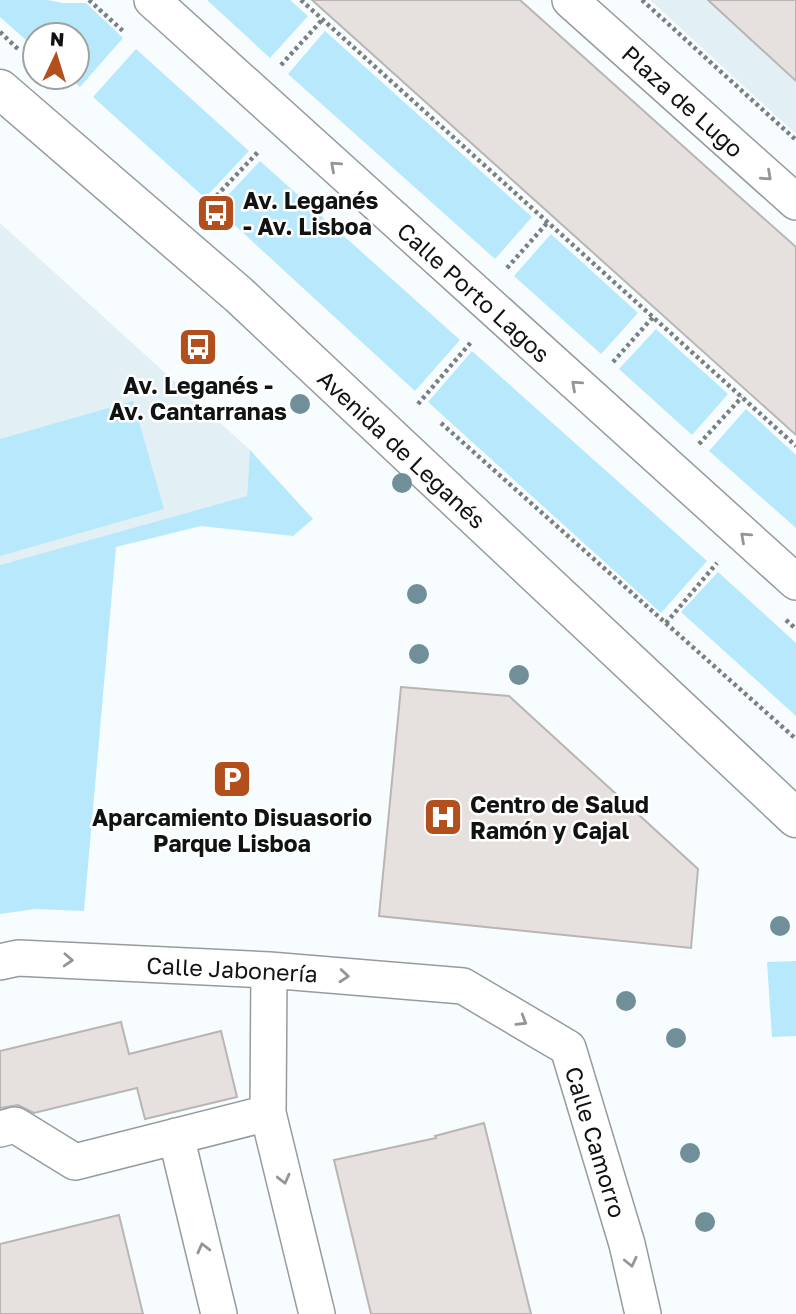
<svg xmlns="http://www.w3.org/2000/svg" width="796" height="1314" font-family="'Golos Text',sans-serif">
  <rect width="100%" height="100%" fill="#f7fcfe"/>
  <path fill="#e2eff4" d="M650,0H796V134Z
    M0,223L250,450L247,496L0,565Z"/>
  <path fill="#b8e8fc" d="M0,0H48L62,3H86L123,38L80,87L68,77H77V35H35V48L0,17Z
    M207,0H290L308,16L270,58Z
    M325,31L532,217L495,259L288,74Z
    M136,49L249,151L205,198L93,97Z
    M260,161L460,340L415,391L216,208Z
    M551,234L638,313L601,354L514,276Z
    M656,329L728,394L692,435L619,369Z
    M472,351L707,561L661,613L428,402Z
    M133,401L164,509L0,556V439Z
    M746,409L796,455V528L709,451Z
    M250,450L313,519L293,536L201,526L116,547L84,911L35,909L0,914V565L247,496Z
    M718,572L796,643V716L681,612Z
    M796,961V1036L772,1037L767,962Z"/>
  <path fill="#e6e1df" stroke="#b9b5b3" stroke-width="2" d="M312,0H520L742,199L796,247V435Z
    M708,0H796V81Z
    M401,687L509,696L698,869L691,948L379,916Z
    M121,1022L129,1054L221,1031L237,1097L145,1119L137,1088L34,1113L18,1105L0,1108V1051Z
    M484,1123L531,1314H371L334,1160L436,1138L435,1136Z
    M119,1215L143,1314H0V1244Z"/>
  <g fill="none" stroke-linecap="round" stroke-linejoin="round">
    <g stroke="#979b9d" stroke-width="38">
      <path id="minor" d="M152,0L796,582
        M570,0L796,202
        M0,962L18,958L269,970L463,986L568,1048L627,1244L643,1314
        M268,1113L317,1314
        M0,1129L15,1125L75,1162L268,1113L269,970
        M176,1136L219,1314"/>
    </g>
    <g stroke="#979b9d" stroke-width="41">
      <path id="tertiary" d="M0,89L239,295L796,818"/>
    </g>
    <path stroke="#7b7f80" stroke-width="4.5" stroke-dasharray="3.5 3.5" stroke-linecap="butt" d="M89,0L123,31
      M301,0L796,446
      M642,0L796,140
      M0,32L20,51
      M281,65L322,20
      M202,211L258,152
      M507,268L548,222
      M613,362L653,317
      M418,404L472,341
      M441,423L796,739
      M699,444L742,397
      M786,620L796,629
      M666,623L717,563"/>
    <use href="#minor" stroke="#fff" stroke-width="35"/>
    <use href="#tertiary" stroke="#fff" stroke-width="38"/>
  </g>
  <g fill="#708f99">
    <circle cx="300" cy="404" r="10"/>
    <circle cx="402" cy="483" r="10"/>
    <circle cx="417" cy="594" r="10"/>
    <circle cx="419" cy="654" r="10"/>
    <circle cx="519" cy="675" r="10"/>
    <circle cx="780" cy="926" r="10"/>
    <circle cx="626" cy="1001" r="10"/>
    <circle cx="676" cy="1038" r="10"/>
    <circle cx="690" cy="1153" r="10"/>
    <circle cx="705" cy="1222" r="10"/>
  </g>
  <defs><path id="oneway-chevron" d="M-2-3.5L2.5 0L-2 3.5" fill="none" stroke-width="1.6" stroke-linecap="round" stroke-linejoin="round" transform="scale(1.75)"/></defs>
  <g stroke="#949595">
    <use href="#oneway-chevron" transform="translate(335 166) rotate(-138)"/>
    <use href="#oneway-chevron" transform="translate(767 176) rotate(42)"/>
    <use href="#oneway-chevron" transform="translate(576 385) rotate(-138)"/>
    <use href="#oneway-chevron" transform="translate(745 537) rotate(-138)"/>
    <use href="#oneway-chevron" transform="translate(68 960) rotate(3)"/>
    <use href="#oneway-chevron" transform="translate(344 976) rotate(5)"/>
    <use href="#oneway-chevron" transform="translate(522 1021) rotate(31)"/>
    <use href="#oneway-chevron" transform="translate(284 1179) rotate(76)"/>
    <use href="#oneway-chevron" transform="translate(203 1248) rotate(-104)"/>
    <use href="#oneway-chevron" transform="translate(631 1262) rotate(77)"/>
  </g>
  <defs>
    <g id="bus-square" transform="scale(2.0125)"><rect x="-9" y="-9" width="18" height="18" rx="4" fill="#b34f1d" stroke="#fff"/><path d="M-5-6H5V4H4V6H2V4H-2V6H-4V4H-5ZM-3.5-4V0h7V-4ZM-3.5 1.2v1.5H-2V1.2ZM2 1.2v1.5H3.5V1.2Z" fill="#fff"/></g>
    <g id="parking-square" transform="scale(2.0125)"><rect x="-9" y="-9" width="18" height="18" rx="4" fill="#b34f1d" stroke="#fff"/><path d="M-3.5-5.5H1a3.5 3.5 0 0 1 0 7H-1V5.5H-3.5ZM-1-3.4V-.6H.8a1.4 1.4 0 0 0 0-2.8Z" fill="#fff"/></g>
    <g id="hospital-square" transform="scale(2.0125)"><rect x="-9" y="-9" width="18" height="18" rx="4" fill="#b34f1d" stroke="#fff"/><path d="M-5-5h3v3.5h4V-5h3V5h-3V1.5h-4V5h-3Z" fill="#fff"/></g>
  </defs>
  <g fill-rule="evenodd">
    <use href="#bus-square" x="216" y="213"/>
    <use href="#bus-square" x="198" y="347"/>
    <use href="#parking-square" x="232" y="779"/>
    <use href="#hospital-square" x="443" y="817"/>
  </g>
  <g text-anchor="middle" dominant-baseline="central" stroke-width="5" stroke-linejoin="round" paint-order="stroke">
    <g font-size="23" fill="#111313" stroke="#fff">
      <text transform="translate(683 101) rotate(42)">Plaza de Lugo</text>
      <text transform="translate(474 292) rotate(42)">Calle Porto Lagos</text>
      <text transform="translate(402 449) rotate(43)">Avenida de Leganés</text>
      <text transform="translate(232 969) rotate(3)">Calle Jabonería</text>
      <text transform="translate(596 1142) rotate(73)">Calle Camorro</text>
    </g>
    <g font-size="23" font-weight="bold" fill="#111313" stroke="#fff" text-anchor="start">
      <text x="243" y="200">Av. Leganés<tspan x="243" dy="26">- Av. Lisboa</tspan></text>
      <text x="198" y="385" text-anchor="middle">Av. Leganés -<tspan x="198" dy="26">Av. Cantarranas</tspan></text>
      <text x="470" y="804">Centro de Salud<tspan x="470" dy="26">Ramón y Cajal</tspan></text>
      <text x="232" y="817" text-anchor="middle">Aparcamiento Disuasorio<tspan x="232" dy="26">Parque Lisboa</tspan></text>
    </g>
  </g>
  <g transform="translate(56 56) rotate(4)"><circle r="33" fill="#ffffff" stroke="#a0a1a1" stroke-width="2"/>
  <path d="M0-5L12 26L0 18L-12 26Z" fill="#b34f1d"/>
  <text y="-10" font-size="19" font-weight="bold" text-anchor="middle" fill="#111313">N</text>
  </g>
</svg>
